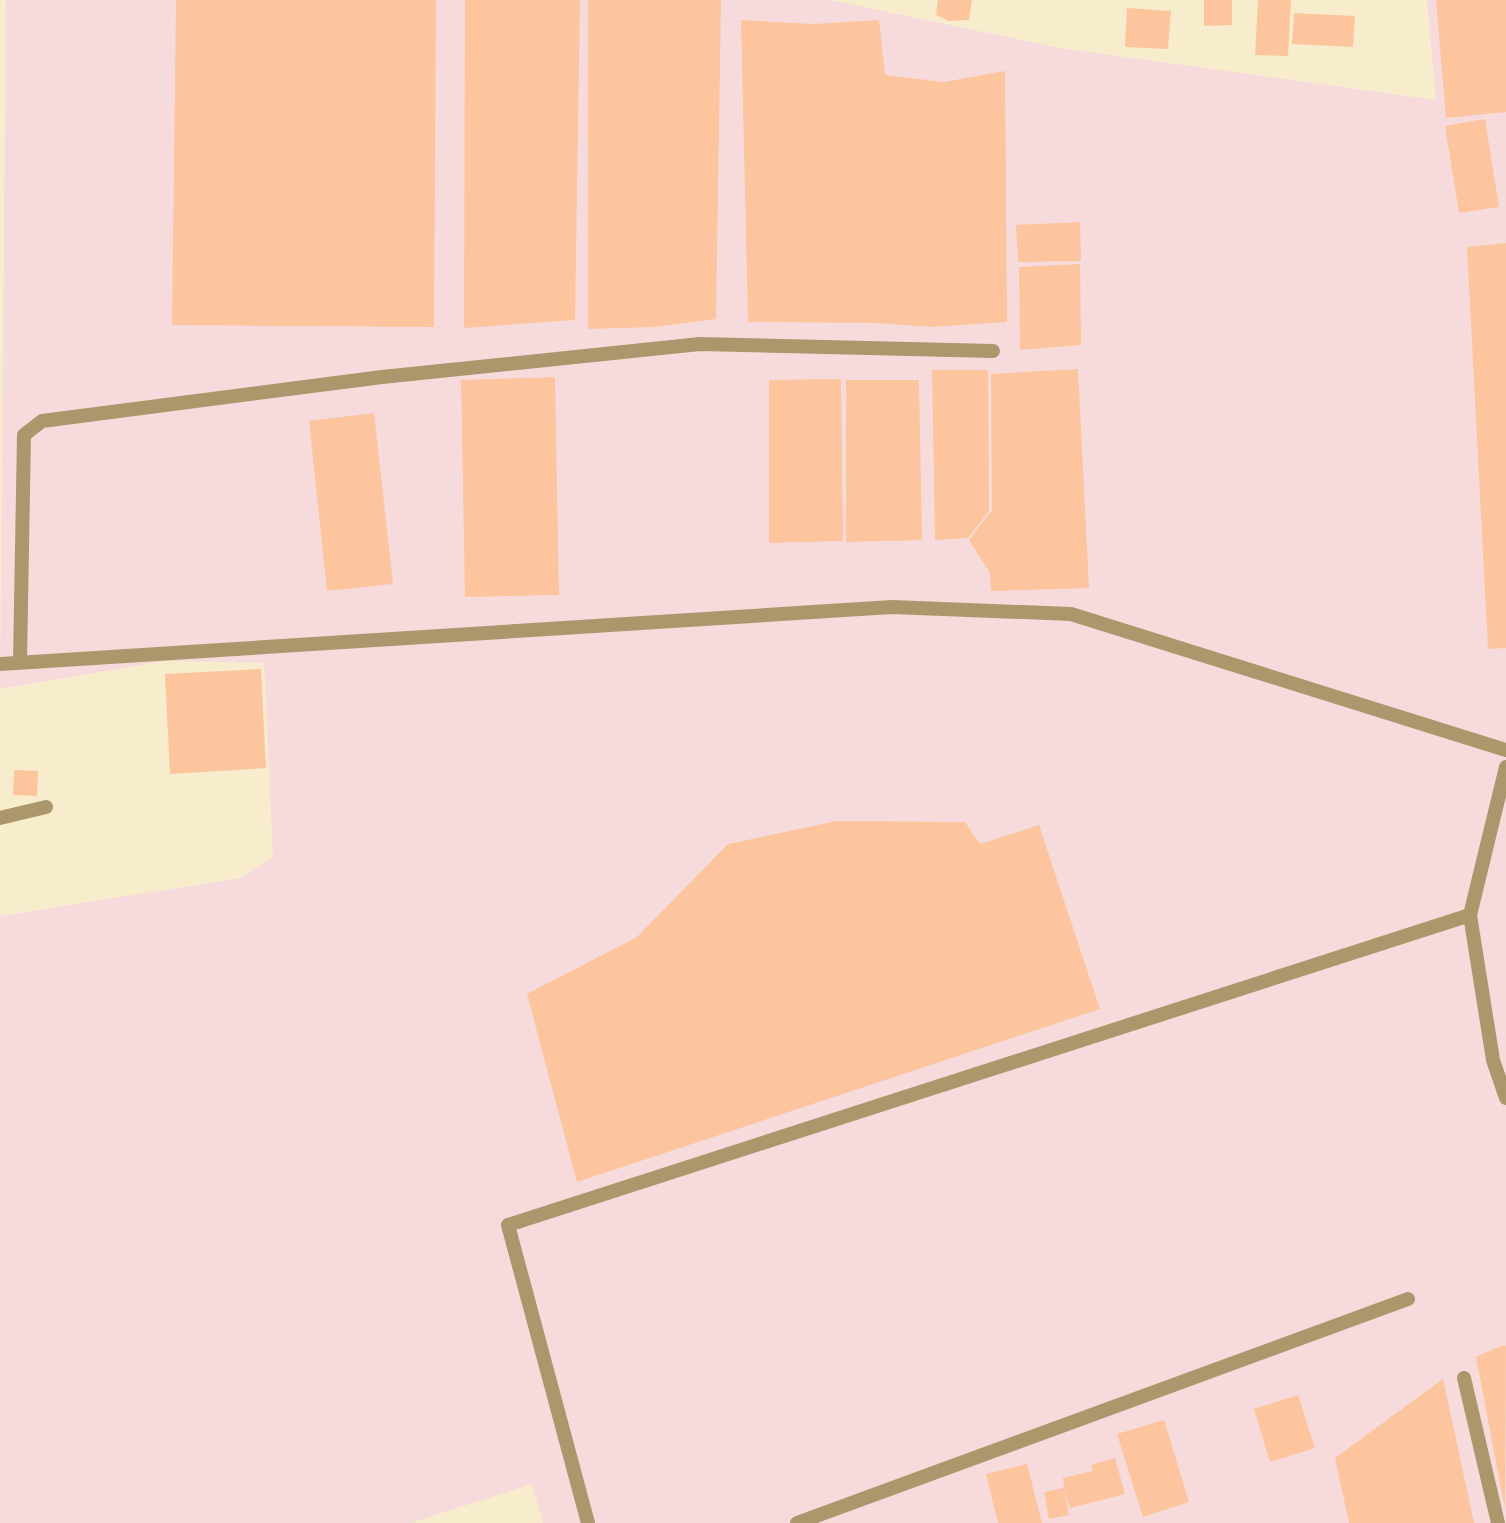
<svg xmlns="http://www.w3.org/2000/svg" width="1506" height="1523" font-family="Inter,sans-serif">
  <rect width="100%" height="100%" fill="#f7edcd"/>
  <path fill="#f7dbdc" d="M6,0H831L1060,48L1436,100L1427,0H1506V1523H543L532,1484L411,1523H0V916L241,878L273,857L264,663L165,661L0,689Z"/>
  <path fill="#fcc59e" d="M176,0H436L434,327L172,325Z
    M465,0H580L575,320L464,328Z
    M588,0H721L716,319L655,327L588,329Z
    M938,0H972L969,20L949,21L936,15Z
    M1204,0H1232V25L1204,26Z
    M1258,0H1291L1288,56L1255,55Z
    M1436,0H1506V112L1446,118Z
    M1127,8L1171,11L1168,49L1125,47Z
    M1294,13L1355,16L1353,47L1292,44Z
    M741,20L814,24L879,20L885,75L944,82L1005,71L1007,322L931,327L875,323L748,322Z
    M1485,119L1499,207L1459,213L1445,126Z
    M1080,222L1081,261L1018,262L1016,225Z
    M1506,243V648L1488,649L1467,247Z
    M1080,264L1081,345L1020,350L1019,267Z
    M1078,369L1089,588L991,591L990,573L969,540L992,510L991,374Z
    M932,370H988L989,511L968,538L935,540Z
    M555,377L559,595L465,597L461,380Z
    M841,379L843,541L769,543V380Z
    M846,380H919L922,540L846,542Z
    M374,413L393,584L327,591L309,421Z
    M261,669L266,768L170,774L165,674Z
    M14,770L38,771L37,796L13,795Z
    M837,821L965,822L980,844L1039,825L1100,1009L577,1182L527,994L637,937L728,844Z
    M1501,1346H1506L1505,1509L1476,1357Z
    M1443,1379L1474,1523H1349L1335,1458Z
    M1298,1395L1315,1448L1270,1462L1254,1409Z
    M1164,1420L1189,1502L1143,1517L1117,1434Z
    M1115,1458L1125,1494L1070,1508L1064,1490L1069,1515L1049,1519L1044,1492L1064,1488L1063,1478L1093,1471L1091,1465Z
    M1027,1464L1042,1523H998L986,1474Z"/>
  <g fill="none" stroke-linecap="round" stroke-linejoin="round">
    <path stroke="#ac976c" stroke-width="14" d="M20,662L24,435L42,421L382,377L700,344L993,351
      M0,664L892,607L1071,614L1506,750
      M1506,767L1470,915L1493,1060L1506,1098
      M0,818L46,807
      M1464,1378L1498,1523
      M588,1523L508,1225L1470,915
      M797,1523L1408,1299"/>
  </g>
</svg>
